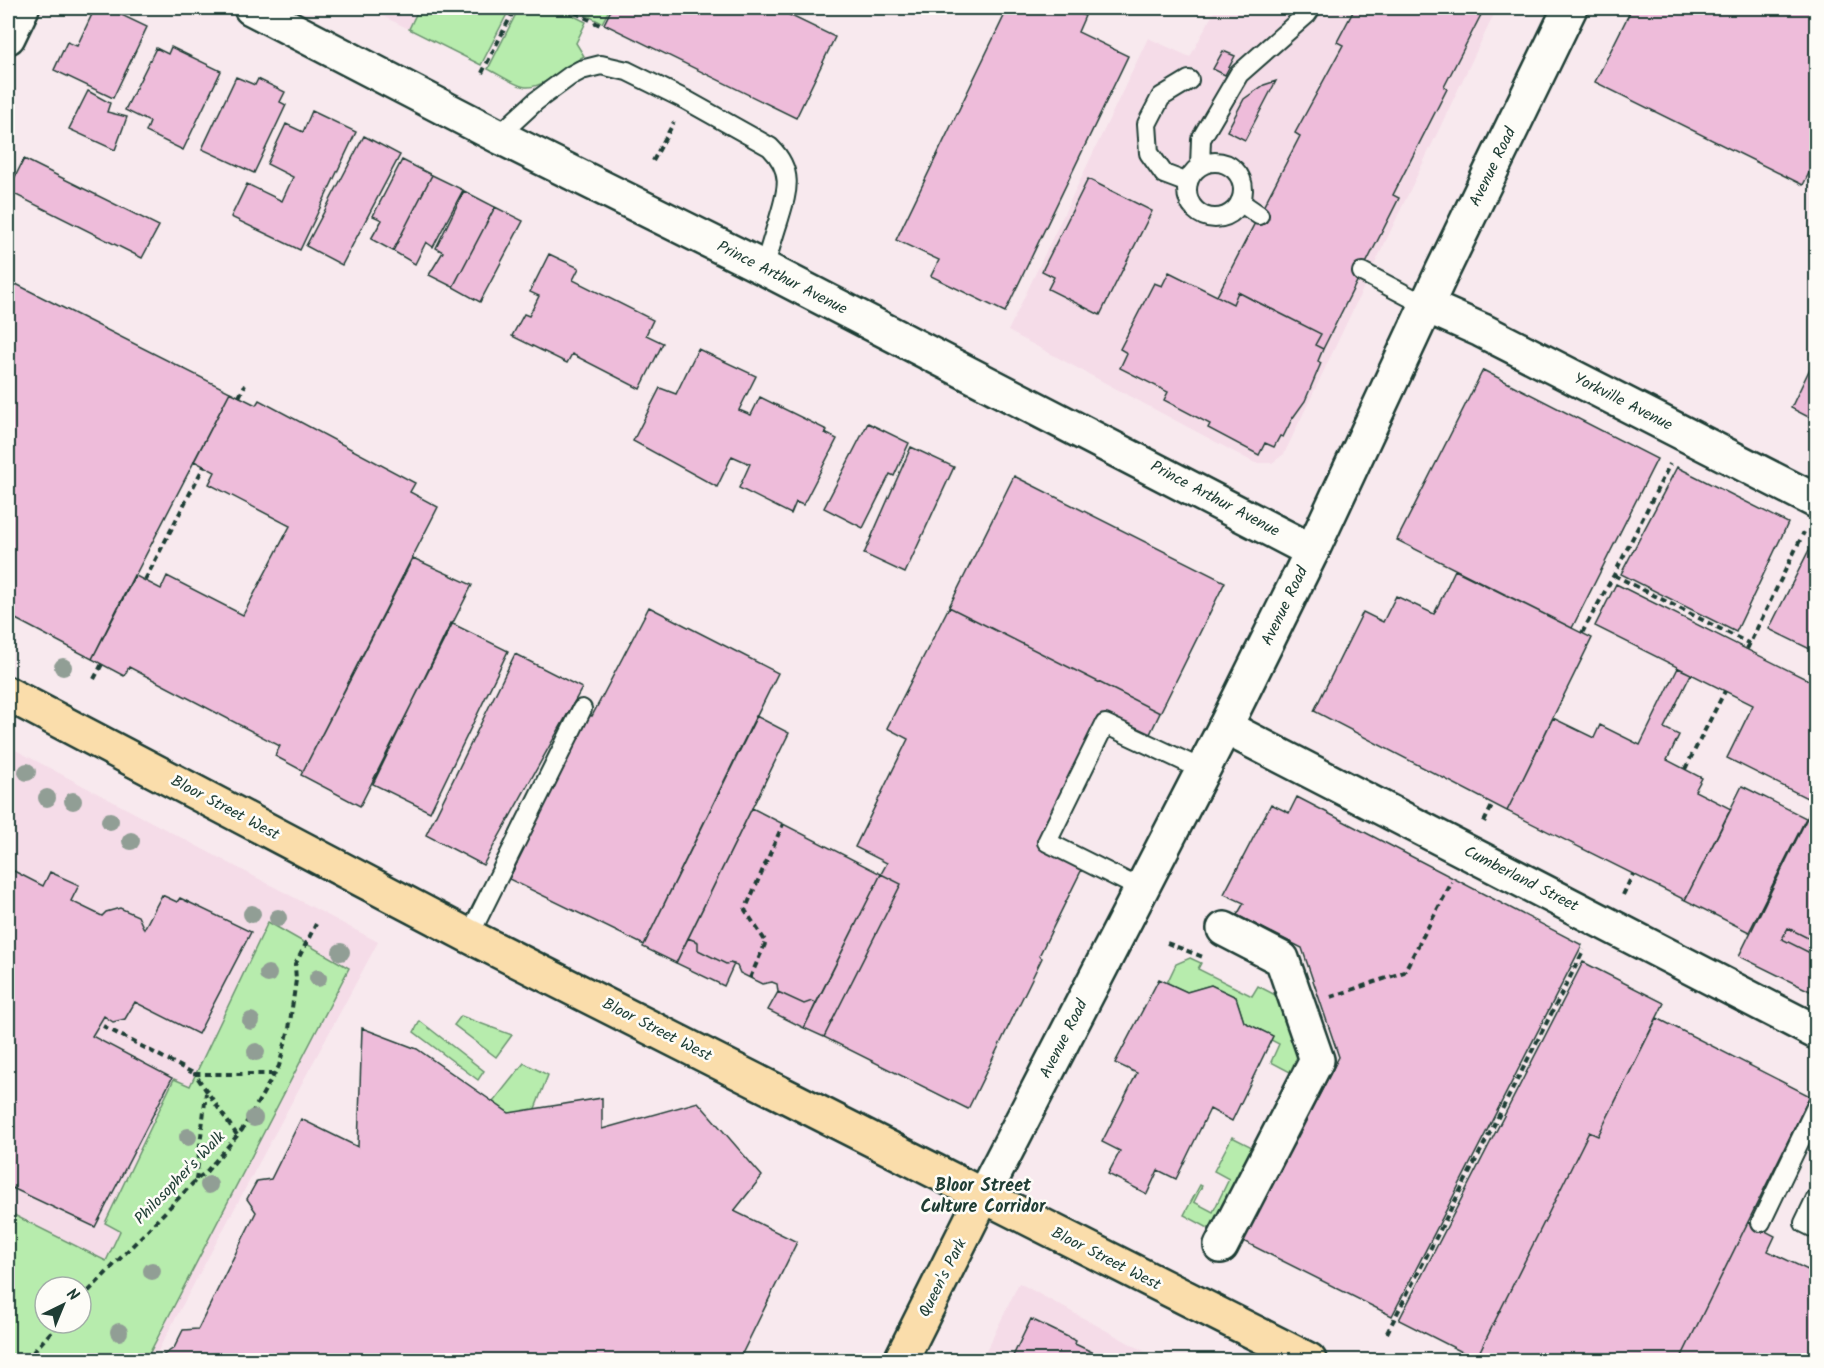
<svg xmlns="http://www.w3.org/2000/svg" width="1824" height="1368" font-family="Kalam,sans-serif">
  <rect width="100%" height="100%" fill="#f8e9ee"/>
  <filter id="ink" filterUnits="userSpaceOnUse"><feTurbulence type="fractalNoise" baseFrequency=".0167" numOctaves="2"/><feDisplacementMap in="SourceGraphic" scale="12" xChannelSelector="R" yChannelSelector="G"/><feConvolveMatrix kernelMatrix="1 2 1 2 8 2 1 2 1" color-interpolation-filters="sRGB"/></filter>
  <g filter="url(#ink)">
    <path fill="#f5dce8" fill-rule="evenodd" d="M366,8H419L409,29Z
      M1216,8H1497L1284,454L1272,463H1255L1008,331L1148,38L1190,57Z
      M8,746L378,942L153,1360H8ZM45,1287H81V1323H45Z
      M1019,1283L1160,1360H982Z"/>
    <path fill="#b7ecad" stroke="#6b9470" stroke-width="1.5" fill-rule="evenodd" d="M419,8H510L481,65L409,29Z
      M519,8H558L586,22L576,43L584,56C570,64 543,89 526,87C517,87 497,73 488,69Z
      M572,8H610L602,23Z
      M268,922L349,968L146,1360H8V1212L106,1261L120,1231L105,1223L174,1079L190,1086ZM45,1287H81V1323H45Z
      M1190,958L1201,963L1198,969L1252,996L1258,986L1283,999C1281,1023 1288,1031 1300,1050L1290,1072L1271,1062L1279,1044L1271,1040L1273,1036L1244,1022L1236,997L1211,985L1187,992L1167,983L1176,964Z
      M461,1016L512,1035L496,1057L454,1025Z
      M420,1021L484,1071L478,1080L414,1032Z
      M524,1063L548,1075L534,1111L509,1113L493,1102Z
      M1232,1137L1252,1147L1210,1229L1184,1215L1200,1185L1202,1186L1194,1202L1213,1212L1229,1179L1214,1171Z"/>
    <path fill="#eebcda" stroke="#1f3d34" stroke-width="1.5" d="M95,8H107L147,27L113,98L54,70L67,42L77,46Z
      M612,8H775L835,37L796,118L604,24Z
      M1008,8H1067L1085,16L1078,32L1128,56L1005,312L931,276L939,260L896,240Z
      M1355,8H1481L1484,9L1444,87L1447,89L1393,195L1399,198L1323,349L1315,345L1321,334L1253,300L1238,292L1233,304L1217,296L1300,136L1295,133L1343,45L1337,42Z
      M1632,8H1816V159L1803,185L1595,82Z
      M171,47L221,71L183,150L146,132L150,122L125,110L156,48L168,54Z
      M1223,51L1235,56L1225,75L1213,69Z
      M236,77L255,85L258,79L285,92L280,102L286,105L254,173L202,149Z
      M1276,81L1245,140L1227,131L1244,99L1264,85Z
      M88,91L110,103L107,112L127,117L115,150L69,129Z
      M312,111L356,132L300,250L231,217L247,184L282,201L293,177L267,164L286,124L303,132Z
      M364,136L400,155L342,265L306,246Z
      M24,159L159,226L142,258L8,191Z
      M402,160L432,175L393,251L371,239L382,220L373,216Z
      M432,175L463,190L433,247L426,242L415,264L393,251Z
      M1088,179L1152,211L1100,315L1048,289L1054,277L1042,271Z
      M464,191L495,207L453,287L429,275L443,252L436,248Z
      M495,207L523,221L480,302L453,287Z
      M549,254L579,268L573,280L653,320L646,335L663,343L640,389L572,354L567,363L512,336L524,314L529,316L539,296L530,292Z
      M1169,272L1233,304L1238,292L1321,334L1315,345L1323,349L1318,361L1321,363L1305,401L1292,419L1283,437L1280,436L1274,447L1265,443L1259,455L1208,428L1210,424L1164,400L1168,392L1120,368L1127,353L1120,349L1154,283L1162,286Z
      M8,280L230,392L92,659L8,615Z
      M698,349L756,376L739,410L751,415L760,397L827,430L825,433L837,439L803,505L796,502L791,514L739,488L750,464L732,456L717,487L633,441L660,388L676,394Z
      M1816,356V421L1791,408Z
      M1483,370L1657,459L1572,628L1397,540Z
      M230,392L256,405L259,400L415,483L410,492L438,507L303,771L275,756L280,746L129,667L124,676L92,659L134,575L161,589L167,576L243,615L290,526L209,484L215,472L194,461Z
      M868,423L909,443L894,476L890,474L863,528L824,508Z
      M911,447L954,467L905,573L864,554Z
      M1677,467L1788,523L1736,632L1621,574Z
      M1014,476L1225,582L1160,713L949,607Z
      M1816,550V652L1769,629L1808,552Z
      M413,558L472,585L360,806L301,775Z
      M1455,570L1592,638L1507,811L1314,711L1363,612L1383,622L1396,596L1434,614Z
      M1616,584L1816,684V788L1811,800L1727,758L1753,705L1595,626Z
      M649,607L778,673L644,945L509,879L517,863L514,862L581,712L592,716Z
      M949,607L1160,713L1148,738L1104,716L1040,845L1083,867L1039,956L1042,958L968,1109L824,1037L901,884L881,874L887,863L855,847L908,739L887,728Z
      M451,623L508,651L430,812L373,784Z
      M515,654L582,688L483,865L426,835Z
      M1678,668L1691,674L1664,728L1679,735L1667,760L1702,778L1695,791L1731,809L1685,900L1507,811L1553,718L1594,738L1600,725L1640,745Z
      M756,716L789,733L676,963L643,947Z
      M1742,786L1806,818L1749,932L1685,900Z
      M1297,797L1582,945L1392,1316L1243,1241L1339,1057L1302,948L1237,915L1244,903L1224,894L1271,804L1289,813Z
      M1816,800V994L1739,956Z
      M752,808L881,874L816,1003L812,1001L804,1004L778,992L777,984L772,982L762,984L740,973L737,966L730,963L726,964L698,950V942L688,938Z
      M8,868L43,886L50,872L79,885L71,901L102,916L106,912L120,908L138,916L144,929L162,895L177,902L180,898L251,932L198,1034L135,1002L125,1019L113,1022L104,1016L92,1036L172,1078L95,1227L8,1186Z
      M881,874L901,884L824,1037L804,1028Z
      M1788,928L1816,942V956L1782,939Z
      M688,938L698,942V950L726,964L730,963L734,964L724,986L676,963Z
      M1583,962L1664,1003L1598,1136L1589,1132L1476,1359L1399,1320Z
      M1159,979L1187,992L1211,985L1236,997L1244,1022L1273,1036L1232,1121L1210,1109L1176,1179L1158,1170L1147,1194L1108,1174L1120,1151L1102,1142L1137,1073L1115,1063Z
      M778,992L804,1004L812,1001L816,1003L804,1028L768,1010Z
      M1657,1018L1810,1096L1680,1360L1476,1359L1589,1132L1598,1136Z
      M362,1028L417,1049L509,1113L602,1098V1129L698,1102L762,1176L734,1211L797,1242L739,1360H156L174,1348L183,1330L198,1329L256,1212L247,1199L257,1181L271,1179L301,1119L358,1147Z
      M1748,1222L1775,1236L1768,1251L1810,1271L1816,1259V1360H1680Z
      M1031,1319L1076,1341L1075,1344L1109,1360H1011Z"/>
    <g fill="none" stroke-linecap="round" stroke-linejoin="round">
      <g stroke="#1f3d34" stroke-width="22">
        <path id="lane" d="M498,136L536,101L570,76L581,70L601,65L627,71L686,100L770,147C795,172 787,192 778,222C773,237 769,252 764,268
          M1187 190a28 28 0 1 1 56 0a28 28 0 1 1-56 0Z
          M1200,166L1201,139L1239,74L1307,14L1311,8
          M1188,183L1164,174L1149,153L1147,124L1161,97L1189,80
          M1240,202L1259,215
          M1362,272L1427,306
          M1141,889L1047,842L1105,724L1203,770
          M469,936L582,709
          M1816,1198L1804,1223L1816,1229
          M1761,1222L1816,1107"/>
      </g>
      <g stroke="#1f3d34" stroke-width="38">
        <path id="street" d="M251,8L498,136L764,268L1312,551
          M8,37L22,8
          M1427,306L1481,330L1816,501
          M1225,727L1816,1032
          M1221,1246L1317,1060L1282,959L1224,929"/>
      </g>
      <g stroke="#1f3d34" stroke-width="38">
        <path id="secondary" d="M983,1196L1225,727L1312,551L1442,272L1570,8"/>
      </g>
      <g stroke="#1f3d34" stroke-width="38">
        <path id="primary" d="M8,694L469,936L1309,1360
          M901,1360L983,1196"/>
      </g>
      <path stroke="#1f3d34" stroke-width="4" stroke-dasharray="6 4.5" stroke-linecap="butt" d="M566,8L600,25
        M482,73L515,8
        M653,161L674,122
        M239,397L245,385
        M1614,575L1750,644
        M145,580L204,466
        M1582,633L1614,575L1670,464
        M1747,649L1804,532
        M94,679L102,664
        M1685,769L1725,691
        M1484,822L1493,804
        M1623,895L1633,874
        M1167,943L1203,957
        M750,978L766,942L745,910L783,824
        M1331,997L1404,972L1452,882
        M103,1026L195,1074
        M237,1135L195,1074H273
        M196,1180L206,1093
        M81,1299L196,1180L206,1172L242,1130L279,1066L289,1029L296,980L295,965L316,924
        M1387,1333L1584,950
        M26,1360L59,1323"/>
      <use href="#lane" stroke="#fdfcf7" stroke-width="18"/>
      <use href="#street" stroke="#fdfcf7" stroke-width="33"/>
      <use href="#secondary" stroke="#fdfcf7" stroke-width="33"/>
      <use href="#primary" stroke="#faddab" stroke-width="33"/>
    </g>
    <g fill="#919e95">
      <circle cx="63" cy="667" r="9"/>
      <circle cx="27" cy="772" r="9"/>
      <circle cx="47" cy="798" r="9"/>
      <circle cx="73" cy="801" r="9"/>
      <circle cx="110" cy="821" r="9"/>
      <circle cx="131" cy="841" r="9"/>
      <circle cx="252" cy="914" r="9"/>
      <circle cx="278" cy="918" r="9"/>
      <circle cx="341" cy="952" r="9"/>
      <circle cx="268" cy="974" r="9"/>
      <circle cx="318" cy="978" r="9"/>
      <circle cx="251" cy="1021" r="9"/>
      <circle cx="256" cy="1052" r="9"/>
      <circle cx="254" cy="1118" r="9"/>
      <circle cx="188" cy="1137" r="9"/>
      <circle cx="209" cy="1185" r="9"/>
      <circle cx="152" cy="1271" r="9"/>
      <circle cx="119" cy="1332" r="9"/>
    </g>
  </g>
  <g text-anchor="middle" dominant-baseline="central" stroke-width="5" stroke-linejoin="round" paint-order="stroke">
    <g font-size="16" fill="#1f3d34" stroke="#fdfcf7">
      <text transform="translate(1493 167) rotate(-64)">Avenue Road</text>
      <text transform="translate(782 278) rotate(27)">Prince Arthur Avenue</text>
      <text transform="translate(1623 402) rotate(27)">Yorkville Avenue</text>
      <text transform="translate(1215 499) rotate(28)">Prince Arthur Avenue</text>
      <text transform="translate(1285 606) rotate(-64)">Avenue Road</text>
      <text transform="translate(225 808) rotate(28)">Bloor Street West</text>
      <text transform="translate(1521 879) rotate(27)">Cumberland Street</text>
      <text transform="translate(657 1030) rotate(27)">Bloor Street West</text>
      <text transform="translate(1064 1039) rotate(-63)">Avenue Road</text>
      <text transform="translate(180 1178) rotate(-46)">Philosopher's Walk</text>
      <text transform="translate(1106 1259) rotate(27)">Bloor Street West</text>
      <text transform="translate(943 1278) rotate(-63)">Queen's Park</text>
    </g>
    <g font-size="18" font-weight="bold" fill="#1f3d34" stroke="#fdfcf7">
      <text x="983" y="1186">Bloor Street<tspan x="983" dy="21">Culture Corridor</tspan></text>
    </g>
  </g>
  <rect width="1824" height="1368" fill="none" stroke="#fdfcf7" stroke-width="30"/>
  <rect x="15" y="15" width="1794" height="1338" fill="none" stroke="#1f3d34" stroke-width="2" filter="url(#ink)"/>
  <g transform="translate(63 1305) rotate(43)"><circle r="28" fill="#fdfcf7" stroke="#a4b0a9" stroke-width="1.5"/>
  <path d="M0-4.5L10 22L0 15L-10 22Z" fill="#1f3d34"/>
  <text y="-9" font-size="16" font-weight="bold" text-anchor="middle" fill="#1f3d34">N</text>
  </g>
</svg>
